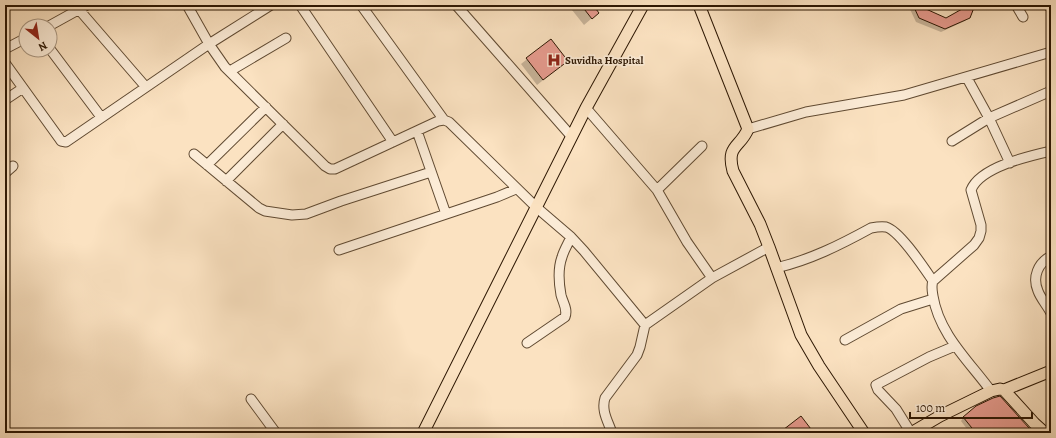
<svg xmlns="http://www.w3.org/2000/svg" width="1056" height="438" font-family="Alegreya,serif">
  <rect width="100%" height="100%" fill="#fbe2c1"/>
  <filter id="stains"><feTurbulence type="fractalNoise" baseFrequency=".005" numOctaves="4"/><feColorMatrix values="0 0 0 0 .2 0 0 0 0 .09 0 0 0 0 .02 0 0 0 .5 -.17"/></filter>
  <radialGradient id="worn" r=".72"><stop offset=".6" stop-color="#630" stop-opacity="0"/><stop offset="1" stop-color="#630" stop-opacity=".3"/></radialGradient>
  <path fill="#0003" d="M568,5H591L598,13L584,25Z
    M908,5H924L926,10L946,19L959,12L962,5H974L969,17L965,21L941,32L916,22Z
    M551,40L561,66L537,85L521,64Z
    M964,417L1023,433H970L961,421Z"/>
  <path fill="#e89c90" stroke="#2d1703" d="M581,5H593L599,13L592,19Z
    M913,5H925L926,9L946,18L962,9L963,5H975L970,18L945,29L919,18Z
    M551,39L568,61L543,80L526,58Z
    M1000,396L1029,428L1024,433H976L963,417L976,406L993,398Z
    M801,416L814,433H779Z"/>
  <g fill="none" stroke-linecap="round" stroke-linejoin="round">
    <g stroke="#604a32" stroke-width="11">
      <path id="minor" d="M75,5L145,86
        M187,5L209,44L225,67L325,166L330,169H335L438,121L444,120L449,122L536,207L571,237L584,251L645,325
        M300,5L393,142
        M361,5L444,120
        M456,5L572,137
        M1016,5L1023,17
        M1049,5L1051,9
        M49,26L87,5
        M5,49L26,38
        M50,49L101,117
        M5,63L59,138L61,141L66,142L209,44L271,5
        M230,71L286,38
        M967,78L989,118L1010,163
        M5,100L23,88
        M586,108L657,190L687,242L712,278
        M748,129L806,112L904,95L1051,52
        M417,131L446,214
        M952,141L989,118L1051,91
        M194,154L259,208L265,211L292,215L306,214L341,201L431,172
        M207,165L266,107
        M5,173L13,166
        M226,181L283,124
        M657,190L702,146
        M339,250L497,197L516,189
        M1051,256C1038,263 1032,277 1038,291C1041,299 1047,305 1051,313
        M776,268C810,260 840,245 871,228C876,227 881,226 886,227C900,231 924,268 933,281
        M845,340L901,309L933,299
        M527,343L565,317C568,309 563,303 561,295C559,284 558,268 562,257C564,250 568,244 571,237
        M991,391C969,361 939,334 933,296C932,290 931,286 933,281L974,245L979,238L981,231V225L971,190C980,167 1029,156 1051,151
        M251,399L276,433
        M612,433C608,421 601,411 605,398L637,355L640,347L645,325L712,278L769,247
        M911,433L896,409L878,390L876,385L929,357L955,346"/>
    </g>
    <g stroke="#2d1703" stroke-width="13">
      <path id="major" d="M699,5L748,129C740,148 726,145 733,171L760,224L769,247L801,335L819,366L864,433
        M1004,390L1034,423L1045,433
        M423,433L586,108L643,5
        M911,433L940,416L991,391L1000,389L1004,390L1051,371"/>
    </g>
    <use href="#minor" stroke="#fcecd7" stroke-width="9"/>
    <use href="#major" stroke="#fbe2c1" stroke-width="11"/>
  </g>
  <defs>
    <g id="hospital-bare" transform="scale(1.08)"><path d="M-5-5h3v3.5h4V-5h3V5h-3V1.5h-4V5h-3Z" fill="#8f2418" stroke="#fcecd7" stroke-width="2.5" paint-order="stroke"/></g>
  </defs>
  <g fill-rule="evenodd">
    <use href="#hospital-bare" x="554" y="60"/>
  </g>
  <g text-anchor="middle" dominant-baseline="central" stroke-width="3.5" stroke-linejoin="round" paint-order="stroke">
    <g font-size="11" font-weight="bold" fill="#2d1703" stroke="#fcecd7" text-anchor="start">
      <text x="565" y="60">Suvidha Hospital</text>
    </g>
  </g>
  <rect width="1056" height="438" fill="none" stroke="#fbe2c1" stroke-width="20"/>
  <rect x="6" y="6" width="1044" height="426" fill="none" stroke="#2d1703" stroke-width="2"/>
  <rect x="10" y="10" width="1036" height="418" fill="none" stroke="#2d1703"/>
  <g transform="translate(38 38) rotate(150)"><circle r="19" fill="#fcecd7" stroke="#a99782"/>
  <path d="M0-3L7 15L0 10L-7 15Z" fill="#8f2418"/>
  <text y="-6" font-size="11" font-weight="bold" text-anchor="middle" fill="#2d1703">N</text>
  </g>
  <path d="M910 412v6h122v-6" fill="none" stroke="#2d1703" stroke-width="2"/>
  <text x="916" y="412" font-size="12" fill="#2d1703" stroke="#fcecd7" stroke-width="3" paint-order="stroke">100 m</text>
  <rect width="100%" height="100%" filter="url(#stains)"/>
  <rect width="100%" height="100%" fill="url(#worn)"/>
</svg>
